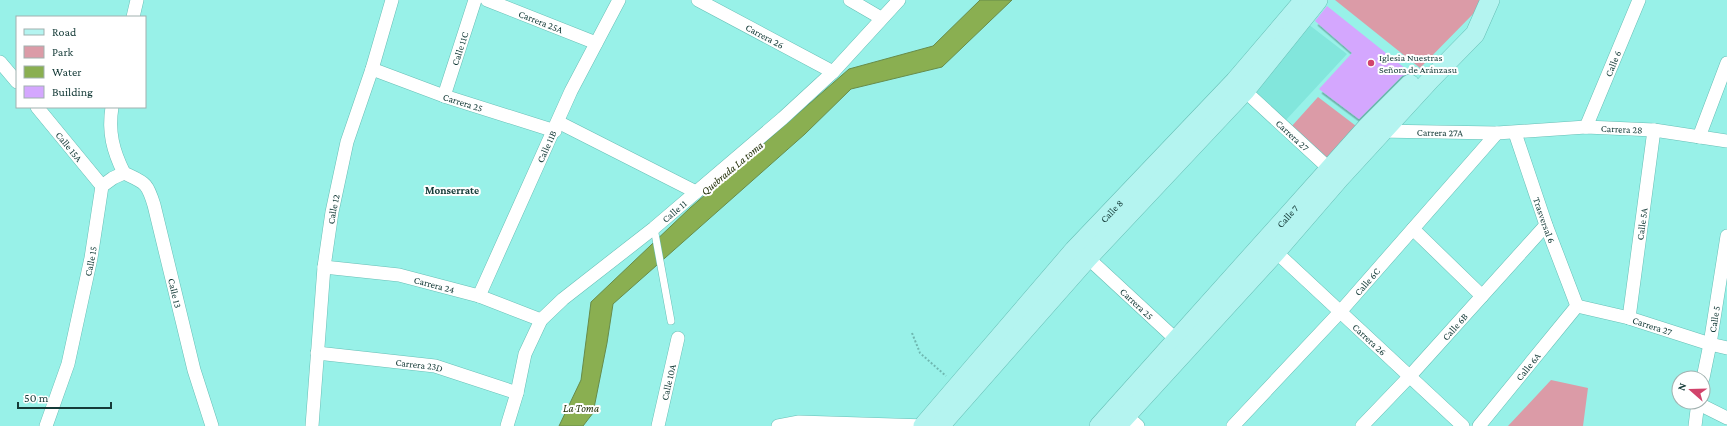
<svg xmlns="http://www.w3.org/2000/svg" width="1727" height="426" font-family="'Crimson Pro',serif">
  <defs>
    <filter id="shadow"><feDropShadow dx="2.5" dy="4.5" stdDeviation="0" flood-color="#0004"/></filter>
  </defs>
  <rect width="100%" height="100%" fill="#98f1e8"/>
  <path fill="#82e6dc" d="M1308,24L1347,54L1286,120L1252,90Z"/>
  <path fill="#db9ba7" d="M1335,0H1480L1475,12L1420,68Z
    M1318,97L1360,129L1329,164L1291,127Z
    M1551,380L1588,388L1583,426H1508Z"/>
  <path fill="#8aaf51" stroke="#678c4a" d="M980,0H1012L942,67L851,89L805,134L613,304L607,343L593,413L583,426H559L581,380L591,302L690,208L849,69L933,46Z"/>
  <path fill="#d4a7fe" filter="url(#shadow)" d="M1327,6L1411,73L1402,76L1359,119L1319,89L1352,53L1315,21Z"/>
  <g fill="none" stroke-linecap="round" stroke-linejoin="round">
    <g stroke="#67bfb6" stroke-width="8">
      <path id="lane" d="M654,228L671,321"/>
    </g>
    <g stroke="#67bfb6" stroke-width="14">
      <g id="street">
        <path id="s1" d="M487,0L596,43"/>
        <path id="s2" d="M698,0L833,72"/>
        <path d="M850,0L881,18"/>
        <path d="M133,17L137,0"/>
        <path d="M0,62L17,82"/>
        <path id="s3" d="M372,69L444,96L555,131"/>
        <path id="s4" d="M1245,91L1335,174"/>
        <path id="s5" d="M444,96L475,0"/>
        <path id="s6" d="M37,107L102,186"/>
        <path d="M112,107C108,132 113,151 124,173"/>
        <path d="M558,122L696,192"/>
        <path id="s7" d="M1586,127L1639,0"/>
        <path id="s8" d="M1378,131L1497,133L1586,127L1654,130L1727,141"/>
        <path id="s9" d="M1515,133L1546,225L1577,306"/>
        <path d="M1699,137L1727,63"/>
        <path id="s10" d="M124,173C145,183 147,182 154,205L194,370L212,426"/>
        <path d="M1413,229L1482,296"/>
        <path id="s11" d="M1276,252L1463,426"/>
        <path id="s12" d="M1088,258L1182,345"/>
        <path id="s13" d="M324,267L399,275L479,296L541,320"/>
        <path id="s14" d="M479,296L571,91L619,0"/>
        <path id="s15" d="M1577,306L1629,318L1710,344L1727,348"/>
        <path id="s16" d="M1629,318L1654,130"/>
        <path id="s17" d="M317,353L435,366L517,393"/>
        <path id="s18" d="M1703,378L1710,344L1727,236"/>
        <path d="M1697,403L1727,418"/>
        <path d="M1127,416L1138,426"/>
        <path id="s19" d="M46,426L68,364L91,258L102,186L113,178L124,173"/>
        <path id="s20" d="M312,426L324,267L332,212L347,142L372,69L392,0"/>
        <path id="s21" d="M507,426L517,393L525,354L541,320L563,299L654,228L783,118L833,72L899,0"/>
        <path id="s22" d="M658,426L678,338"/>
        <path d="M778,426L799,422L926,426"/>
        <path id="s23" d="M1233,426L1340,312L1497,133"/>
        <path id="s24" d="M1362,426L1409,377L1546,225"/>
        <path id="s25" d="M1479,426L1577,306"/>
        <path d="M1695,426L1698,402"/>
      </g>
    </g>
    <g stroke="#67bfb6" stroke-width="20">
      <g id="secondary">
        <path id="s26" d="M923,426L1074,250L1235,81L1304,0"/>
        <path d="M940,426L1088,258L1245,91L1318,0"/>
        <path id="s27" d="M1099,426L1366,128L1410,84"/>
        <path d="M1117,426L1276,252L1340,178L1431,79L1475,34L1490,0"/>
      </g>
    </g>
    <path stroke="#6fb8b1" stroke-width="2" stroke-dasharray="2 2" stroke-linecap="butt" d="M912,333L920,353L946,376"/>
    <use href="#lane" stroke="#fff" stroke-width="7"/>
    <use href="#street" stroke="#fff" stroke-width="13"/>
    <use href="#secondary" stroke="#b4f4f0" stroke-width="19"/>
  </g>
  <circle fill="#d1436b" stroke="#fff" stroke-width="1.5" cx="1371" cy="63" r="4"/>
  <g text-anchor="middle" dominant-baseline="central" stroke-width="4" stroke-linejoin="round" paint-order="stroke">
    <g font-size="10" fill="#153b38" stroke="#fff">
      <text stroke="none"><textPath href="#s1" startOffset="58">Carrera 25A</textPath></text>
      <text stroke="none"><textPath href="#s2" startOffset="76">Carrera 26</textPath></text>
      <text stroke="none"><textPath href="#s5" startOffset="50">Calle 11C</textPath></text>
      <text stroke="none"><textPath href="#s7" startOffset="69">Calle 6</textPath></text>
      <text stroke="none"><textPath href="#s3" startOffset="97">Carrera 25</textPath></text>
      <text stroke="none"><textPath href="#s8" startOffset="244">Carrera 28</textPath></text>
      <text stroke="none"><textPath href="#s8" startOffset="62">Carrera 27A</textPath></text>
      <text stroke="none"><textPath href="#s4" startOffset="65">Carrera 27</textPath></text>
      <text stroke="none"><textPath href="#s6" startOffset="51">Calle 15A</textPath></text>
      <text stroke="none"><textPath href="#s14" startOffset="164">Calle 11B</textPath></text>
      <text stroke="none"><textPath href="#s20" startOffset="218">Calle 12</textPath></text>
      <text stroke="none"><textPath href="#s21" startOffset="284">Calle 11</textPath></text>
      <text stroke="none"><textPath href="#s26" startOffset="286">Calle 8</textPath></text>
      <text stroke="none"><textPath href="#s27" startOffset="282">Calle 7</textPath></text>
      <text stroke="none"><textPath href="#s9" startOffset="92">Trasversal 6</textPath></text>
      <text stroke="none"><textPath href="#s16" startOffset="95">Calle 5A</textPath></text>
      <text stroke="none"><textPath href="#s19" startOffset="171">Calle 15</textPath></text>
      <text stroke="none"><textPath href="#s23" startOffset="197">Calle 6C</textPath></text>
      <text stroke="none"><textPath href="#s13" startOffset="112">Carrera 24</textPath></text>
      <text stroke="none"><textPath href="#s10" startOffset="137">Calle 13</textPath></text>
      <text stroke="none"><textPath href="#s12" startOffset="67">Carrera 25</textPath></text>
      <text stroke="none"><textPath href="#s18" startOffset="60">Calle 5</textPath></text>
      <text stroke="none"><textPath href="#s15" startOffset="78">Carrera 27</textPath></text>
      <text stroke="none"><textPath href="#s24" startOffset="136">Calle 6B</textPath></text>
      <text stroke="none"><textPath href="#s11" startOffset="128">Carrera 26</textPath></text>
      <text stroke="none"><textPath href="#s17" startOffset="103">Carrera 23D</textPath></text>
      <text stroke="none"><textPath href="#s25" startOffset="77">Calle 6A</textPath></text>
      <text stroke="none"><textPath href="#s22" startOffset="45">Calle 10A</textPath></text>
    </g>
    <g font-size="10" fill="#153b38" stroke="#fff" text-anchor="start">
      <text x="1379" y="57">Iglesia Nuestras<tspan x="1379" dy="12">Señora de Aránzasu</tspan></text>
    </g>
    <g font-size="11" font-style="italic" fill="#212f07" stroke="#fff">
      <text transform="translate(732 168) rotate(-40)">Quebrada La toma</text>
      <text x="581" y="408">La Toma</text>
    </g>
    <g font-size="11" font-weight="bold" fill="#153b38" stroke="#fff">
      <text x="452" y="190">Monserrate</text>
    </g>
  </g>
  <rect x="16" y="16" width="130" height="92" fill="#ffffff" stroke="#a1b1af"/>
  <rect x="24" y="29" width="20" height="6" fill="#b4f4f0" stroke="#a1b1af"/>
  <text x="52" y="36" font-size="12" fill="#153b38">Road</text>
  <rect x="24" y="46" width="20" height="12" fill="#db9ba7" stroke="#a1b1af"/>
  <text x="52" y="56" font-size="12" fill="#153b38">Park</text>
  <rect x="24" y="66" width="20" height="12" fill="#8aaf51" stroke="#a1b1af"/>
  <text x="52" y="76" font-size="12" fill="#153b38">Water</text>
  <rect x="24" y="86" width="20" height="12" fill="#d4a7fe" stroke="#a1b1af"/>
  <text x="52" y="96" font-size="12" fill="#153b38">Building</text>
  <g transform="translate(1691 390) rotate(290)"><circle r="19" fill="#ffffff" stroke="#a1b1af"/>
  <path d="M0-3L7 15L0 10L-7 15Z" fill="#d1436b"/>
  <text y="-6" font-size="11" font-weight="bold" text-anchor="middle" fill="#153b38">N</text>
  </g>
  <path d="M18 402v6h93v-6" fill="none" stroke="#153b38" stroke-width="2"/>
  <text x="24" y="402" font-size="12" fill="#153b38" stroke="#ffffff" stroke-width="3" paint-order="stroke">50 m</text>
</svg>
